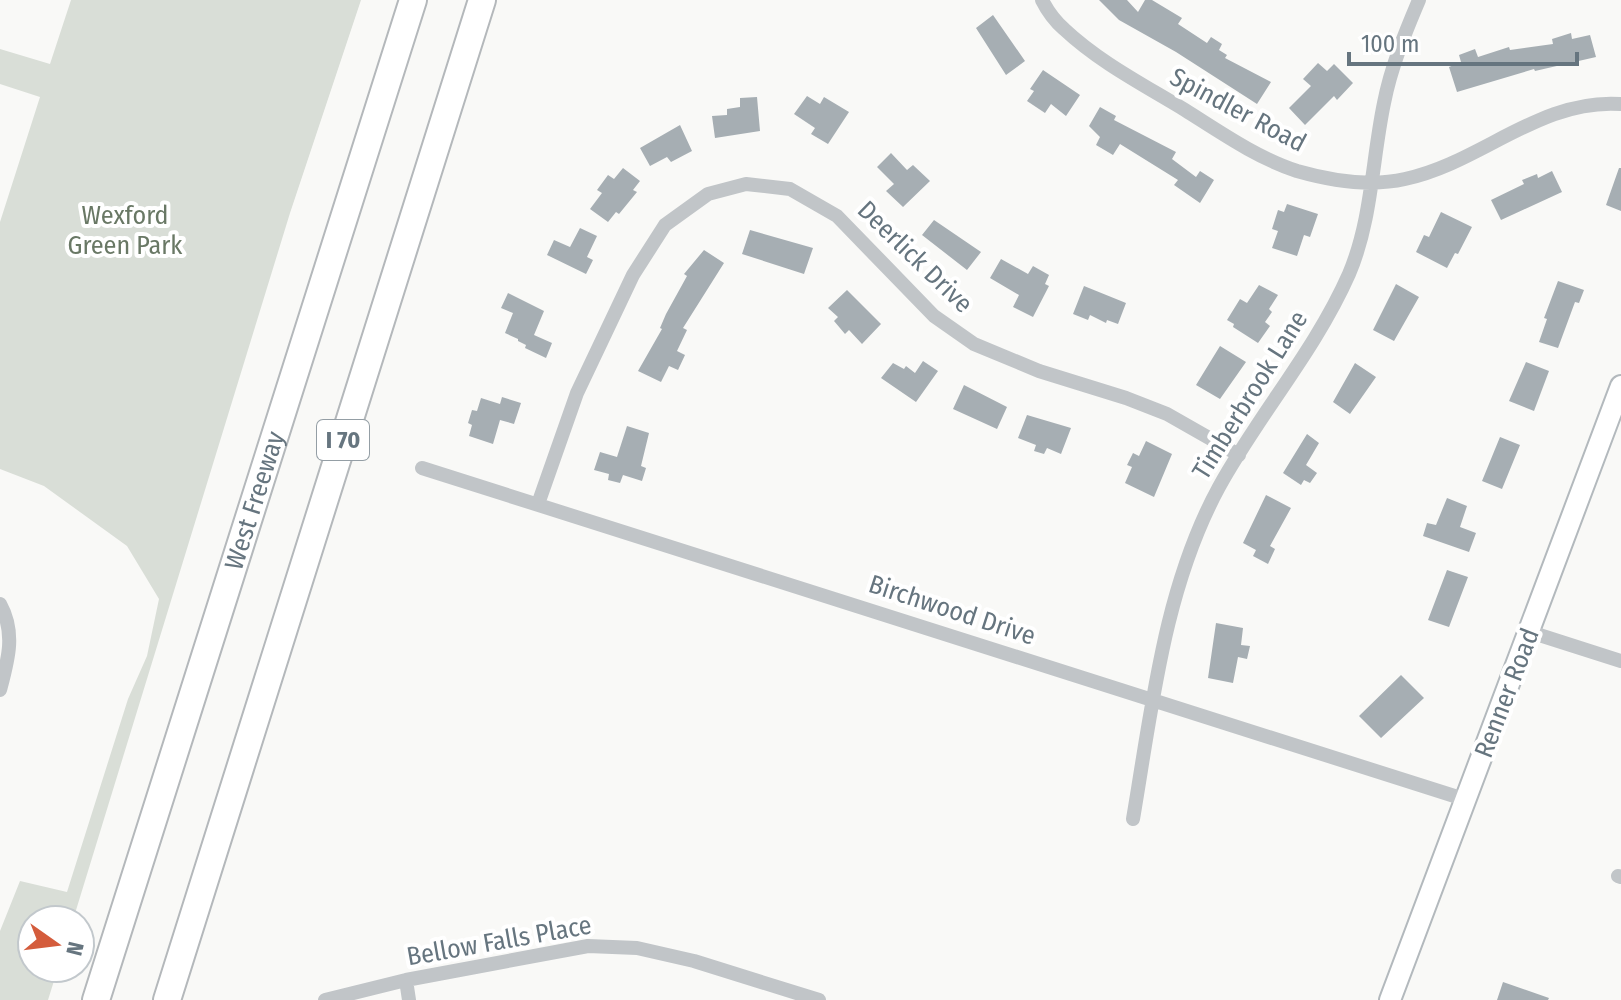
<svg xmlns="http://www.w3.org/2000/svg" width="1621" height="1000" font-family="'Fira Sans Condensed',sans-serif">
  <rect width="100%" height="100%" fill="#f9f9f7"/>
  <path fill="#d9ded7" d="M71,0H361L290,213L73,920H32V968H58L48,1000H0V931L20,881L67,892L128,699L147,656L159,599L127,546L44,486L0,469V222L40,97L0,84V49L50,64Z"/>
  <path fill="#a6aeb3" d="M1099,0H1127L1138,12L1145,0H1152L1182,18L1178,24L1207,43L1211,37L1222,44L1219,50L1227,55L1225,58L1271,82L1257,104L1176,52L1119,20Z
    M993,15L1025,61L1006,75L976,28Z
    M1571,33L1572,39L1590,35L1596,57L1535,71L1534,69L1457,92L1449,67L1461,62L1459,55L1475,49L1478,57L1509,47L1510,50L1553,44L1552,39Z
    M1318,63L1327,71L1334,64L1353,83L1337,100L1334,96L1305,125L1289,108L1311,86L1303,79Z
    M1043,70L1080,95L1066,116L1051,104L1045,113L1027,101L1034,91L1030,89Z
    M807,96L820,104L824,97L849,112L828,144L811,134L815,128L794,114Z
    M757,97L760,131L715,138L712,116L727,115V109L740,107V98Z
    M1100,107L1116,116L1114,120L1176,152L1172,159L1196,177L1200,171L1214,180L1200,203L1174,185L1178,180L1120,144L1113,155L1096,145L1100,137L1089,126Z
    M680,125L692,151L671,162L667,157L650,166L640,148Z
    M891,153L907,170L913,165L930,181L903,207L886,191L894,184L877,167Z
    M623,168L640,181L633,190L637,192L619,214L616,212L608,222L590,209L602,193L597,190L608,175L614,179Z
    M1619,168H1621V211L1606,205Z
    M1552,171L1562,192L1501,220L1491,200L1524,184L1522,180L1537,174L1538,178Z
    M1287,204L1318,214L1310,237L1304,235L1297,256L1272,248L1278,231L1272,229L1278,210L1284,212Z
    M1441,212L1472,227L1458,254L1455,253L1447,268L1416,252L1424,235L1429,237Z
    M934,220L981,252L967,270L922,235Z
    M580,228L597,236L587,257L593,260L586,274L547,255L554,240L570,247Z
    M750,230L813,248L804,274L742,254Z
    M704,250L724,263L683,328L687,330L677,351L685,355L678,370L669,366L661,382L638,371L662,329L660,328L666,314L687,276L684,274Z
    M1001,259L1028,274L1033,266L1049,275L1045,284L1049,286L1033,317L1013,307L1019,295L990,278Z
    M1558,281L1584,290L1579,303L1575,302L1558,348L1539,342L1547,319L1544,318Z
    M1396,284L1419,297L1394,341L1373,330Z
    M1259,285L1278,295L1269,309L1272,312L1265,322L1270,326L1258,343L1233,327L1234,324L1227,320L1240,299L1247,303Z
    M1084,286L1126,303L1118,324L1107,320L1106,323L1090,315L1088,320L1073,314Z
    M847,290L881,324L862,344L849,330L845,334L834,321L838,317L828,308Z
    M508,293L544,311L534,335L552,343L546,358L525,348L526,345L518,341V339L505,333L513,313L501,308Z
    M1220,346L1246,362L1220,399L1196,385Z
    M923,361L938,371L916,402L881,378L893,363L904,369L906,366L915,373Z
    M1526,362L1549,371L1534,411L1509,401Z
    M1355,363L1376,377L1350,414L1333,402Z
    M964,385L1007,407L997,429L953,409Z
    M502,397L521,403L514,424L500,420L493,444L469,436L472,425L468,423L472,410L477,411L481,398L500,404Z
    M1027,415L1071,428L1061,454L1047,448L1044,454L1034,451L1036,445L1018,438Z
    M627,426L649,433L641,466L646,468L642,481L623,475L620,483L608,480L609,474L594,470L600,452L617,457Z
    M1307,434L1319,443L1306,465L1317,473L1310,483L1304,480L1301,485L1283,473Z
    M1500,437L1520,445L1502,489L1482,481Z
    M1146,441L1172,454L1154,497L1125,483L1132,467L1127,465L1133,453L1139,456Z
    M1266,495L1291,508L1270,546L1275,549L1268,564L1253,556L1256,550L1243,543Z
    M1447,498L1467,506L1460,527L1476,533L1469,552L1423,536L1427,523L1436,525Z
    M1447,570L1468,577L1449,627L1428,620Z
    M1216,623L1243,628L1241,645L1250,646L1247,659L1238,657L1233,683L1208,678Z
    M1401,675L1424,698L1381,738L1359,716Z
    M1503,982L1549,998L1548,1000H1497Z"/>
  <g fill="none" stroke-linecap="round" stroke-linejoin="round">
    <g stroke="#b3b9bd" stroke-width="24">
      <path id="secondary" d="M1390,1000L1621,386"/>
    </g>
    <g stroke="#b4b8bb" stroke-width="30">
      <g id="highway">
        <path id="s1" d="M96,1000L413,0"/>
        <path d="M167,1000L482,0"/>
      </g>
    </g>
    <path stroke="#c1c5c8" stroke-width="14" d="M1042,0C1047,10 1055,21 1064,29C1099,62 1144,85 1185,110C1220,132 1257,158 1297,171C1332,181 1370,187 1405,179C1481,163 1540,98 1621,104
      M422,468L1467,800
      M538,504L577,393L633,275L665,225L708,194L746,184L790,189L837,216L934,316L974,344L1039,371L1126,398L1167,414L1239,455
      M0,604C16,633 8,660 0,690
      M1530,632L1621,661
      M1133,819C1152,708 1164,588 1219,487C1259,414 1315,351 1349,274C1372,220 1372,160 1384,103C1391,67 1405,33 1419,0
      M1618,876L1621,877
      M406,980L409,1000
      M325,1000L406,980L588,946L637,948L694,961L819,1000"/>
    <use href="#secondary" stroke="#fff" stroke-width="20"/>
    <use href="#highway" stroke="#fff" stroke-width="26"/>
  </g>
  <g text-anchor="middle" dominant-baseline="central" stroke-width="8" stroke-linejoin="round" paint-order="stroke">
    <rect fill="#fff" stroke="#949ea5" stroke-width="2" x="317" y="420" width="52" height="40" rx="6"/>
    <g font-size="24" font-weight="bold" fill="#66757f">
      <text x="343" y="440">I 70</text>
    </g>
    <g font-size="26" fill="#66757f" stroke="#fff">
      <text transform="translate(1238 110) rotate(28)">Spindler Road</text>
      <text transform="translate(915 257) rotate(44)">Deerlick Drive</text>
      <text transform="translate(1250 395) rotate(-58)">Timberbrook Lane</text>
      <text stroke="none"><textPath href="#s1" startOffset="524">West Freeway</textPath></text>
      <text transform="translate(952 610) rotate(18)">Birchwood Drive</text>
      <text transform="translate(1507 693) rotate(-69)">Renner Road</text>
      <text transform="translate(499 941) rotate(-10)">Bellow Falls Place</text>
    </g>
    <g font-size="26" fill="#697865" stroke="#fff">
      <text x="125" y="215">Wexford<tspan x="125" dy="30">Green Park</tspan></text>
    </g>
  </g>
  <g transform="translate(56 944) rotate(104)"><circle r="38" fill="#ffffff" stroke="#c2c8cc" stroke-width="2"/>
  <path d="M0-6L14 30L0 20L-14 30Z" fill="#d45c3c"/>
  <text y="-12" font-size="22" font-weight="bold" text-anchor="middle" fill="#66757f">N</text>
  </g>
  <path d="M1349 52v12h228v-12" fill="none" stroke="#66757f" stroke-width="4"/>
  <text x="1361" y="52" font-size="24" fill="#66757f" stroke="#ffffff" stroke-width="6" paint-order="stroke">100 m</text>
</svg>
